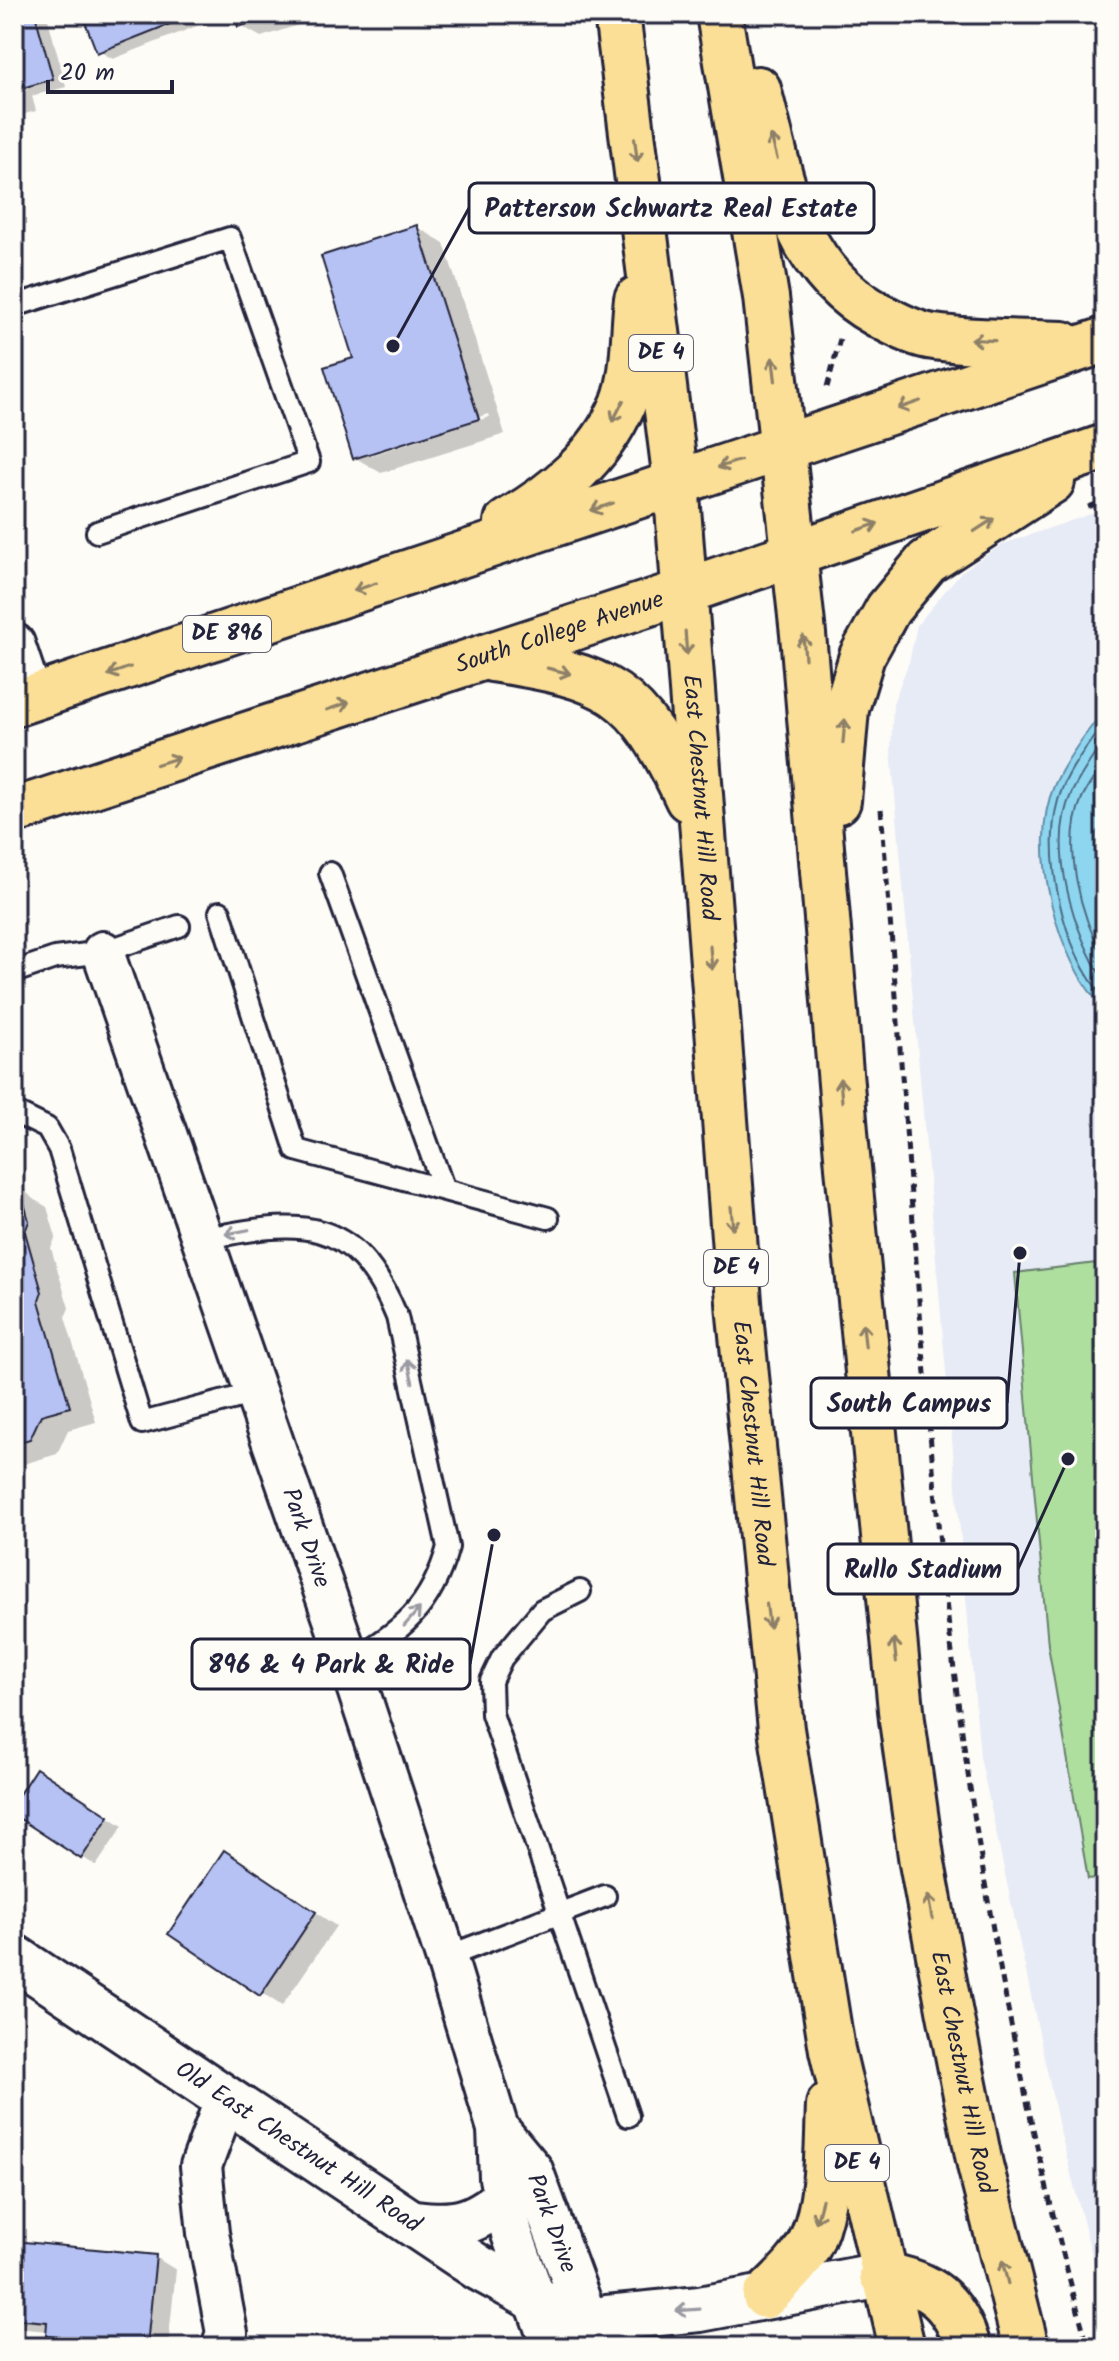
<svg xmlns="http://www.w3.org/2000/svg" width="1119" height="2361" font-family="Kalam,sans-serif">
  <rect width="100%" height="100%" fill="#fdfcf7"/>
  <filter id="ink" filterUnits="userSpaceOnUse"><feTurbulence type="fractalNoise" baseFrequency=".0125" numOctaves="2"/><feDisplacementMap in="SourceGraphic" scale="16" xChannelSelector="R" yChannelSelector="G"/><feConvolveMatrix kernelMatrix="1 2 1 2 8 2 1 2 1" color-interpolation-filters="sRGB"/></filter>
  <g filter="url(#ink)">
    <path fill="#e7ebf6" d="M1105,509V2307L1059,2127L980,1757L891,750L893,703L909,662L917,625L961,572L1003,544Z"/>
    <path fill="#afdf9f" stroke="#68806d" stroke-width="2" d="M1105,1262V1877L1088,1879L1048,1645L1015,1273Z"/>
    <path fill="#8ed6f0" stroke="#638ea8" stroke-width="2" d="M1105,709V1009C1057,964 1027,848 1054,786C1066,759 1087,732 1105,709Z"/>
    <path fill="#0003" fill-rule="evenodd" d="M21,14H39L48,19L66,87L32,96L36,111L14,117V16Z
      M84,14H210L212,20L113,59L99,51Z
      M236,14H333L261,37L240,25Z
      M417,227L444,243L505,434L381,473L354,457L356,359ZM488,414L489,417L372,455V451Z
      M14,1179L32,1198L47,1207L56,1237L51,1248L69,1308L65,1317L96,1422L68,1430L57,1454L14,1467Z
      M51,1779L123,1826L96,1866L14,1812V1806Z
      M245,1865L336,1926L282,2006L171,1933Z
      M14,2243L155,2257L176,2270L168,2347H69L48,2334V2331L14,2328Z"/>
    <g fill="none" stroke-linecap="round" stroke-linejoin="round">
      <path stroke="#4d6a83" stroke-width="2" d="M1105,722C1090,742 1071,766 1062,789C1038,845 1063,956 1105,998
        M1105,739C1094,755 1081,774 1072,792C1046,846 1074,935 1105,982
        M1105,761C1098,773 1088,785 1082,798C1061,846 1081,917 1105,960"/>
    </g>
    <path fill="#b5c2f3" stroke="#22223b" stroke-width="2" d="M14,14H35L53,79L19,89L23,103L14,106Z
      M82,14H195L97,53Z
      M234,14H276L238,27Z
      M417,225L479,419L353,459L324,367L353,358L321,256Z
      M14,1186L20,1189L29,1221L25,1232L42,1292L39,1301L70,1407L41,1415L30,1439L14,1444Z
      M36,1768L109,1816L81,1859L14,1815V1802Z
      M224,1850L316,1912L260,1996L168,1934Z
      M14,2241L156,2255L147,2346L46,2336L47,2322L14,2319Z"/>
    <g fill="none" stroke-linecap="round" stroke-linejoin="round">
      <g stroke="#22223b" stroke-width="26">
        <path id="service" d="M14,306L230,238L309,462L97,532
          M330,873L444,1190
          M220,912L296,1150L548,1218
          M14,972L55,958L103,952L179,926
          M14,1112L47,1128L59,1149L142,1423L255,1393
          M202,1239C299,1220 354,1212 397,1317L448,1547C431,1608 402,1631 349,1662
          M580,1591L542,1610L502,1658L491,1681L492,1714L628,2116
          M446,1957L605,1896"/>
      </g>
      <g stroke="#22223b" stroke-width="46">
        <g id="minor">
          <path d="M14,644L32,698"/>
          <path id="s1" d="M103,952L349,1662L446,1957L498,2129L500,2178L512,2234L552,2347"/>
          <path id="s2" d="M498,2129L532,2170L597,2347"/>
          <path d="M222,2347L227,2333L208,2233L201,2166L226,2098"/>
        </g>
      </g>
      <g stroke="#22223b" stroke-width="50">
        <g id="tertiary">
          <path id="s3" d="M14,1957L479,2268L589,2328L616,2347"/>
          <path d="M416,2223C456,2228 472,2224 504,2199"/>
          <path d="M589,2328L607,2318L700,2309L882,2275"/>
        </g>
      </g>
      <g stroke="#22223b" stroke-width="50">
        <g id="primary">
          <path id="s4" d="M617,14L676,482L740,1315L781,1729L832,2050L902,2347"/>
          <path id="s5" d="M719,14L766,297L803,634L848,1167L902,1720L922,1863L950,2014L980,2165L1026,2347"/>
          <path d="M758,89C782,177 790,266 877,314C893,323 916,335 934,337C976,343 1021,342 1063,344"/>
          <path d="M507,522C555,494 600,458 623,404C635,374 633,332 637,299"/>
          <path d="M492,659C611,677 636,689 688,799"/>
          <path d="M14,704L1105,340"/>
          <path d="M838,801L846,709L862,656L888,609L927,562L1052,481"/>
          <path id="s6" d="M14,811L683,592L1105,447"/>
          <path d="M882,2275C930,2282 954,2301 968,2347"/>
          <path d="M765,2296C782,2279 802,2262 812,2239C829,2198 827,2149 829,2105"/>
        </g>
      </g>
      <path stroke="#22223b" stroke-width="5" stroke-dasharray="8 6" stroke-linecap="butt" d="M827,387L840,339
        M1088,507L1105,501
        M881,809C900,1032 914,1256 934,1479C959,1769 1009,2066 1088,2347"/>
      <use href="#service" stroke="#fdfcf7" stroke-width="20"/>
      <use href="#minor" stroke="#fdfcf7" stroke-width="40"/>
      <use href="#tertiary" stroke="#fdfcf7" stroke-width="44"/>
      <use href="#primary" stroke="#fbdf96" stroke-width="44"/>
    </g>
    <defs><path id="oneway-shaft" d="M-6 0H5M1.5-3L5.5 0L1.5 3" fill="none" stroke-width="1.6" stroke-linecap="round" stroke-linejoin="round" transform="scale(2)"/></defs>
    <g stroke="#8e8068">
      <use href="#oneway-shaft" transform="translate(774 147) rotate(-105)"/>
      <use href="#oneway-shaft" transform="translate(636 150) rotate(83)"/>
      <use href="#oneway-shaft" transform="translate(983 340) rotate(-177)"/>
      <use href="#oneway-shaft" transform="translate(774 369) rotate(-97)"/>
      <use href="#oneway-shaft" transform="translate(909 405) rotate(161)"/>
      <use href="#oneway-shaft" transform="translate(618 411) rotate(117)"/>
      <use href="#oneway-shaft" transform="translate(729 464) rotate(162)"/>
      <use href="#oneway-shaft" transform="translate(602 507) rotate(161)"/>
      <use href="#oneway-shaft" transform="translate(984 525) rotate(-33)"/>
      <use href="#oneway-shaft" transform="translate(867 527) rotate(-19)"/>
      <use href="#oneway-shaft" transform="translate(365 587) rotate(161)"/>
      <use href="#oneway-shaft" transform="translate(686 643) rotate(86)"/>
      <use href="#oneway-shaft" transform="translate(804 647) rotate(-95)"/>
      <use href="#oneway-shaft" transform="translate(119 671) rotate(161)"/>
      <use href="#oneway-shaft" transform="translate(559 671) rotate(14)"/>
      <use href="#oneway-shaft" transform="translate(338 706) rotate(-19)"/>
      <use href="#oneway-shaft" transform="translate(844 731) rotate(-85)"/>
      <use href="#oneway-shaft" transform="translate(168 761) rotate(-17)"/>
      <use href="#oneway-shaft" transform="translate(711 958) rotate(85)"/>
      <use href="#oneway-shaft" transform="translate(841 1090) rotate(-95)"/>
      <use href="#oneway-shaft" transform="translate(732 1218) rotate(85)"/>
      <use href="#oneway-shaft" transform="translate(864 1335) rotate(-96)"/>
      <use href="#oneway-shaft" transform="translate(768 1616) rotate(83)"/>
      <use href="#oneway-shaft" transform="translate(895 1650) rotate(-96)"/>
      <use href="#oneway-shaft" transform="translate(930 1907) rotate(-100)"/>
      <use href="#oneway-shaft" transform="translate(819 2211) rotate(105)"/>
      <use href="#oneway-shaft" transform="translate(1005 2272) rotate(-104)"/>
    </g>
    <g stroke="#9a9aa2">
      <use href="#oneway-shaft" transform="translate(237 1232) rotate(169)"/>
      <use href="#oneway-shaft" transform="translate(410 1371) rotate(-103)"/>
      <use href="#oneway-shaft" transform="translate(412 1617) rotate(-49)"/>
      <use href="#oneway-shaft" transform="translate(688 2310) rotate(176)"/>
    </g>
  </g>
  <g text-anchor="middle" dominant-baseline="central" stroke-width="8" stroke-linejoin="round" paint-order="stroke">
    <g fill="#fdfcf7" stroke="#646373" stroke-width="2">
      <rect x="629" y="335" width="64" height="36" rx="6"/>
      <rect x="183" y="616" width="88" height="36" rx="6"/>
      <rect x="704" y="1250" width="64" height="36" rx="6"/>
      <rect x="825" y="2145" width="64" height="36" rx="6"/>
    </g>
    <g font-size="22" font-weight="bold" fill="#22223b">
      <text x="661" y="353">DE 4</text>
      <text x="227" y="634">DE 896</text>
      <text x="736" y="1268">DE 4</text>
      <text x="857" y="2163">DE 4</text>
    </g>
    <g font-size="24" fill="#22223b" stroke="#fdfcf7">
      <text stroke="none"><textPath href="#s6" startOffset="574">South College Avenue</textPath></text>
      <text stroke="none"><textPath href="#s4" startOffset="788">East Chestnut Hill Road</textPath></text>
      <text stroke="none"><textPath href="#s4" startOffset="1436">East Chestnut Hill Road</textPath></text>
      <text stroke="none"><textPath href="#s1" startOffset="620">Park Drive</textPath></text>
      <text stroke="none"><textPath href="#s5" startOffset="2074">East Chestnut Hill Road</textPath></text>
      <text stroke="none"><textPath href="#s3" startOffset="342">Old East Chestnut Hill Road</textPath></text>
      <text stroke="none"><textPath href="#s2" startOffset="110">Park Drive</textPath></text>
    </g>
  </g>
  <path fill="none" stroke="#22223b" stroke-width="3" d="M393 346L469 208M1020 1253L1007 1403M1068 1459L1018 1569M494 1535L470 1664"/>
  <g fill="#22223b" stroke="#fdfcf7" stroke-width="3">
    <circle cx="393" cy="346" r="8"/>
    <circle cx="1020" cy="1253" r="8"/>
    <circle cx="1068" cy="1459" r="8"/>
    <circle cx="494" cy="1535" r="8"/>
  </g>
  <g fill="#fdfcf7" stroke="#22223b" stroke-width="3">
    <rect x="469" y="183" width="405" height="50" rx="8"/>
    <rect x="811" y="1378" width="196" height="50" rx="8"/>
    <rect x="828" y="1544" width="190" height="50" rx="8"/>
    <rect x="192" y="1639" width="278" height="50" rx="8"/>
  </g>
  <g font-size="26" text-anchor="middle" font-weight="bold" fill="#22223b">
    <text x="671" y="217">Patterson Schwartz Real Estate</text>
    <text x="909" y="1412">South Campus</text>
    <text x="923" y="1578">Rullo Stadium</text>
    <text x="331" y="1673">896 &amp; 4 Park &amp; Ride</text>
  </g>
  <rect width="1119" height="2361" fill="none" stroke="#fdfcf7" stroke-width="48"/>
  <rect x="24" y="24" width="1071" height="2313" fill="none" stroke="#22223b" stroke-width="3" filter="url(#ink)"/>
  <path d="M48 80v12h124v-12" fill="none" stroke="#22223b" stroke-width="4"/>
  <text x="60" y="80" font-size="24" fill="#22223b" stroke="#fdfcf7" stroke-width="6" paint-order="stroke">20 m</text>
</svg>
